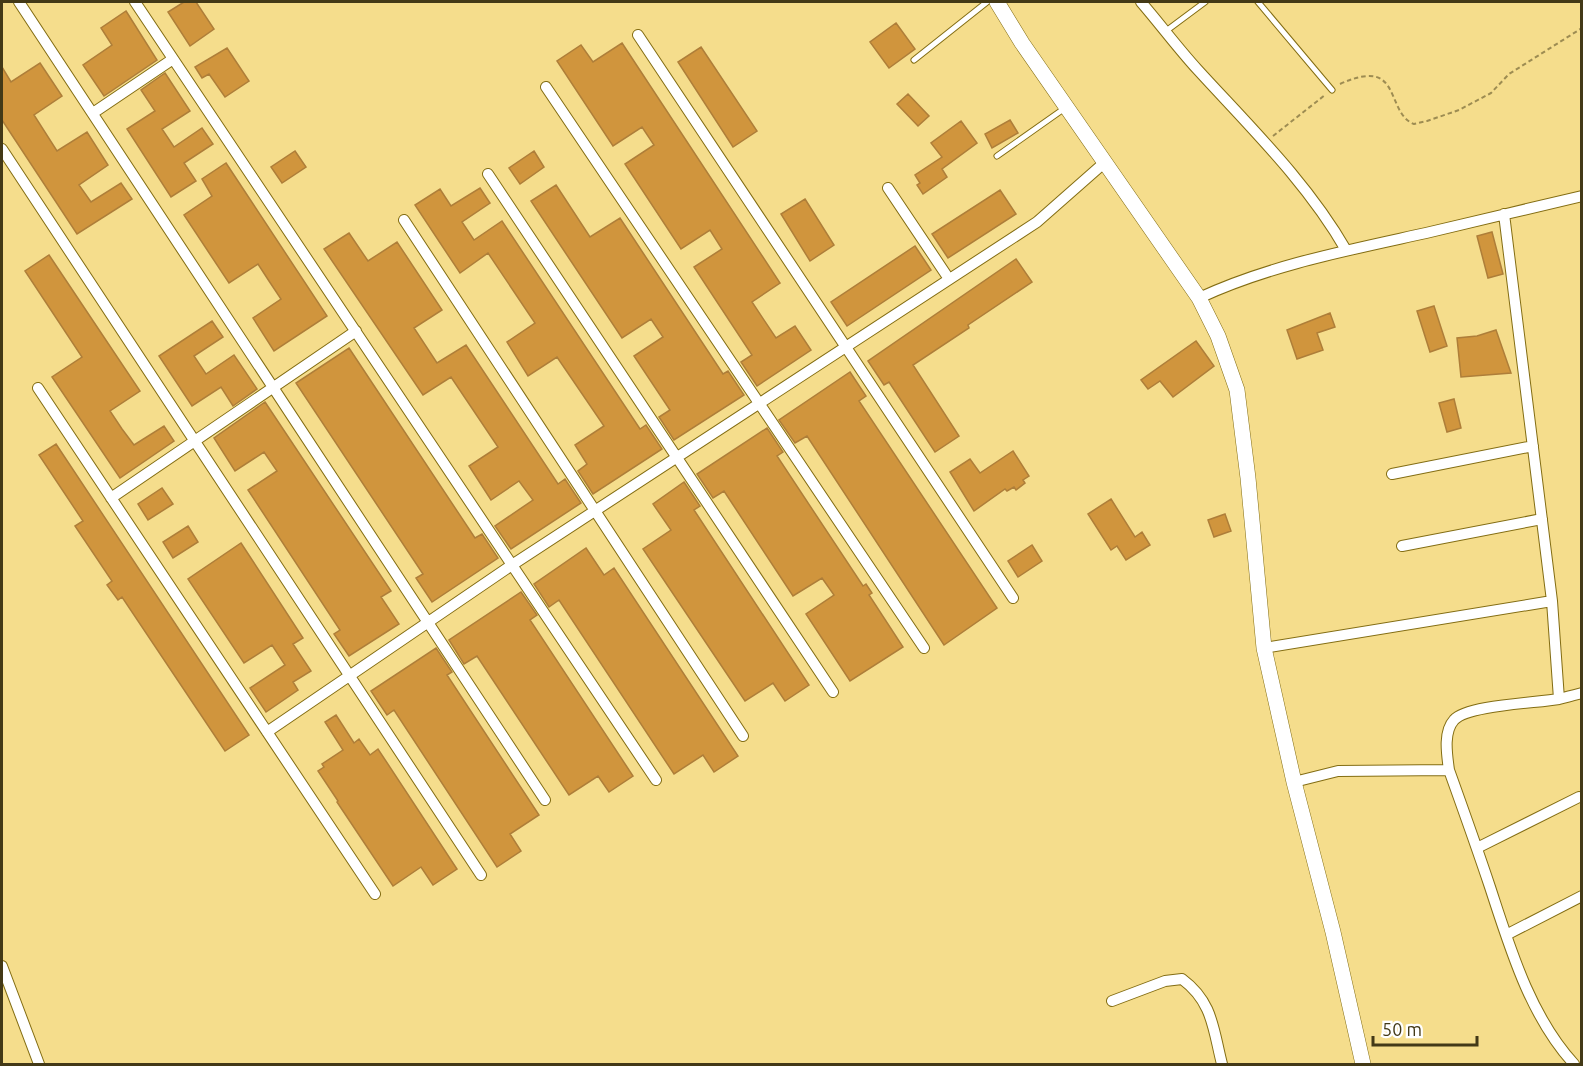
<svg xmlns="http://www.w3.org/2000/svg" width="1583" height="1066" font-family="Ubuntu,sans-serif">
  <rect width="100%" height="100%" fill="#f5dd8c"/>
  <path fill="#d0953d" stroke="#ae7e39" stroke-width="1.5" d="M184,2H196L214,29L190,46L168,12Z
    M126,11L157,60L104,96L83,65L112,45L101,28Z
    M896,23L915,49L889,68L870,42Z
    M622,43L780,283L752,302L776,338L795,326L811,350L757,386L741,362L752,355L694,267L722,249L710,230L681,249L625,164L654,145L642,127L613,146L557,61L581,45L593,62Z
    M701,47L757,131L733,147L678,62Z
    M227,48L249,81L225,97L209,74L202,78L195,67Z
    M40,63L62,96L34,115L57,151L87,132L108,165L79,185L91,202L121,183L132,199L77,234L2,120V67L11,82Z
    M165,73L190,111L162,129L174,147L202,128L213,144L184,163L196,181L171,197L127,129L155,111L141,90Z
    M908,94L929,116L918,126L897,104Z
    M1010,120L1018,133L992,148L985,134Z
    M961,121L977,143L942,169L947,177L923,194L917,185L920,183L915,175L942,157L931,143Z
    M295,151L306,167L282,183L271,167Z
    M534,151L544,167L520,184L509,168Z
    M226,163L327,316L274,351L253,318L281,299L269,281L258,264L229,283L184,215L212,196L202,179Z
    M556,185L590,237L620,218L723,374L728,371L744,395L674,440L659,417L670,410L634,356L663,337L651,319L622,338L531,201Z
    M480,188L490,203L462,222L474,240L502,221L640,429L646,425L662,449L593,494L578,471L587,464L575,445L604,426L557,357L528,376L507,342L535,323L488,253L460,273L415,205L440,189L451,206Z
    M1000,190L1016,214L948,258L932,234Z
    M805,199L834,245L810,261L781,214Z
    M1492,232L1503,274L1488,278L1477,236Z
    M349,233L368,261L397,242L442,310L414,328L437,363L466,345L558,484L565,479L581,503L511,549L495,526L533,500L519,481L491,500L469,466L498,447L451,377L423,395L324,249Z
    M915,246L931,270L847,326L831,302Z
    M49,255L140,391L110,411L122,429L134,445L164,426L174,441L120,478L52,377L82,357L25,271Z
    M1016,259L1032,282L968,325L969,328L913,365L959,436L935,452L889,382L884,385L868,361Z
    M1434,306L1447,346L1430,352L1417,311Z
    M1330,313L1335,327L1317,333L1323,350L1297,359L1287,330Z
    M212,321L223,337L194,356L206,374L234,355L257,389L233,406L221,387L192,406L159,356Z
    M1496,330L1511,373L1461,377L1457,338L1477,336Z
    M1196,341L1214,366L1173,397L1160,381L1148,389L1141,380Z
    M349,348L475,538L482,534L498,558L432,602L416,578L423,574L296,383Z
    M850,372L866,396L859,401L997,608L944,645L807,436L795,443L779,420Z
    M1454,399L1461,428L1447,432L1439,403Z
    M265,402L391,591L381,597L399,624L349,656L334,634L340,630L248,490L277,471L264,452L235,471L214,438Z
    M767,428L783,452L777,456L863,586L866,584L872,593L869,595L903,647L850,681L806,614L834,595L822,578L793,596L724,491L713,498L697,474Z
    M56,444L249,735L225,751L122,597L118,600L107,585L112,581L75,526L83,521L39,455Z
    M1013,451L1029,476L1023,480L1025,483L1016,490L1014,487L1007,491L1005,489L974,511L950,472L970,459L980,473Z
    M684,482L700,506L694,510L809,685L785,701L773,683L745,701L643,549L671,530L653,504Z
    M162,488L173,504L148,520L138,504Z
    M1111,499L1135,537L1142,532L1150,545L1126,560L1117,546L1111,550L1088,514Z
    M1225,514L1231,531L1214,537L1208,520Z
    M188,526L198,542L173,558L163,542Z
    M241,543L303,638L293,644L311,671L293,682L298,690L266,712L250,688L285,665L272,645L244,663L188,579Z
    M1032,545L1042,561L1018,577L1008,561Z
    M586,548L604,575L614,568L738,756L714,772L703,755L674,774L559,600L549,607L534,584Z
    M521,592L537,615L530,620L633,776L609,792L598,776L569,795L477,656L464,664L449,640Z
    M436,648L452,672L447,675L539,815L510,834L521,851L497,867L394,710L387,715L371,691Z
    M336,715L354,743L359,739L370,755L378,749L457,869L433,885L421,867L393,886L337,802L338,801L318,771L324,767L322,764L343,750L325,722Z"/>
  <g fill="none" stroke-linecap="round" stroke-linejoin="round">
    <g stroke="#836d13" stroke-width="7">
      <path id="lane" d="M1258,2L1332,90
        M1166,31L1205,2
        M914,60L987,2
        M997,156L1065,108"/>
    </g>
    <g stroke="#836d13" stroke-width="12">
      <path id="street" d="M19,2L545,800
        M135,2L656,780
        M1141,2C1160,24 1177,47 1197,69C1249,126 1307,182 1346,250
        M638,35L1013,598
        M546,87L924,648
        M93,113L173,59
        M2,149L481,875
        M488,174L833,692
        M888,188L949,279
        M1504,214L1552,601L1559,699
        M404,220L743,736
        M1199,298C1270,265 1349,250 1426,233C1478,221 1530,208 1582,196
        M38,388L375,894
        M1392,474L1533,446
        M111,498L356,331
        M1402,546L1542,519
        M1264,648L1552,601
        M267,732L512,565L1037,222L1104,163
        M1449,770C1463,809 1477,848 1490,887C1510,948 1530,1016 1574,1064
        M1294,782L1338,771L1449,770C1447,755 1443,732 1454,720C1467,705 1537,703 1559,699C1566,697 1574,695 1582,693
        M1477,848L1579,797
        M1506,935L1582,896
        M2,966L39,1064
        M1112,1001L1165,981L1182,979C1213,1002 1213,1029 1222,1064"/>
    </g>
    <g stroke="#836d13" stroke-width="16">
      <path id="secondary" d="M997,2L1022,43L1199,298L1218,336L1237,390L1248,478L1264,648L1294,782L1333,932L1363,1064"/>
    </g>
    <path stroke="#9d8c52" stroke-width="2" stroke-dasharray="4.5 3" stroke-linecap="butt" d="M1340,84C1349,80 1357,77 1367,76C1398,74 1390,115 1414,124L1427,121L1459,110L1491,93L1509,74L1582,28
      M1273,136L1325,95"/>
    <use href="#lane" stroke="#fff" stroke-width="5"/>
    <use href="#street" stroke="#fff" stroke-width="10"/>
    <use href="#secondary" stroke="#fff" stroke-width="15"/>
  </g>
  <rect width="1583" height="1066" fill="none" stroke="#433917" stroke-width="6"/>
  <path d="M1373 1036v9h104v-9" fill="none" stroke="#433917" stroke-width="3"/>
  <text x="1382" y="1036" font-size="18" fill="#433917" stroke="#ffffff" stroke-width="4.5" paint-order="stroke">50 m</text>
</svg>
